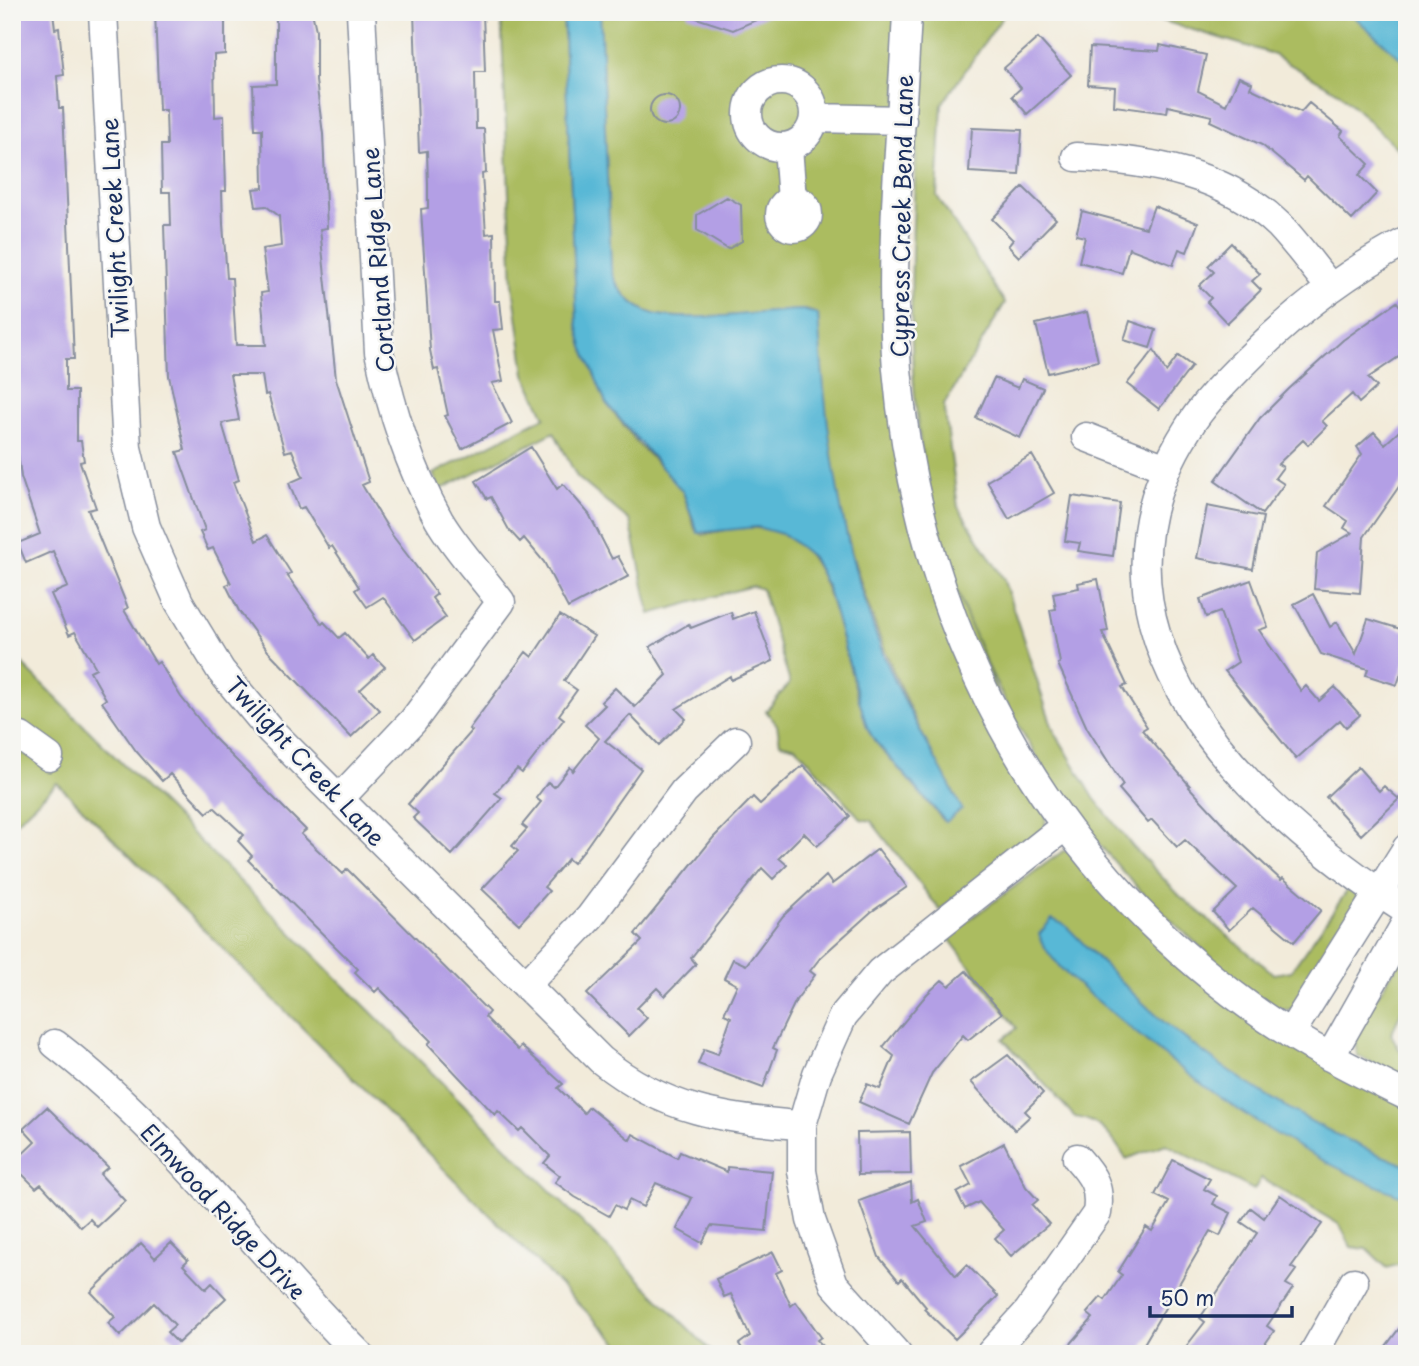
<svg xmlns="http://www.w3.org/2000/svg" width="1419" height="1366" font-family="'Playpen Sans',sans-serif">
  <rect width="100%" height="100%" fill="#f6f6f2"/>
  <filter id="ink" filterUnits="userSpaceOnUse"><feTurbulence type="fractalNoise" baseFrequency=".0143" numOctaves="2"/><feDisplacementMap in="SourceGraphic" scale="14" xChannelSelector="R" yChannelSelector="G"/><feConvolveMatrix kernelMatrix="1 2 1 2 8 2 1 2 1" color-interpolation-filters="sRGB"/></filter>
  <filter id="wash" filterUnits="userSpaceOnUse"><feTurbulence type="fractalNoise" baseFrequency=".00686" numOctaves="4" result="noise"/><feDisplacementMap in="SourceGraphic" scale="28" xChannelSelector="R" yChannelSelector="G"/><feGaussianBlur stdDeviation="1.57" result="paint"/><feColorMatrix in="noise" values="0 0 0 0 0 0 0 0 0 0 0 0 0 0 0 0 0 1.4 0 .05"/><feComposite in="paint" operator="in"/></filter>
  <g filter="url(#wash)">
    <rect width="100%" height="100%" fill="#f2ebda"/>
    <path fill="#abbc60" stroke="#63765f" stroke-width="2" d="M501,12H563L577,324L583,347L606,403L639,445L676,482L683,492L695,529L703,535C795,511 817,548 839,628C848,661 857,695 867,727L874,740L944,821L956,797C889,681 843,559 826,426C821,389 820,352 818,314L806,310C766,311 689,323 654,314C634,308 614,288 611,268L600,12H898L895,436L1046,815L1045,828L940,910L871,821L861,819L796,747L780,743L777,725L766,711L790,683L762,589L752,586L650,614L630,521L577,477L554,432L440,490L433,474L545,417L525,374L513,286Z
      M923,12H1006L942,104L937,196L1005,303L944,405L958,507L1003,578L1053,729L1094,798L1134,848L1180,896L1274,974L1291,971L1352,884L1359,902L1296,1008C1288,1010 1281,1011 1274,1007C1246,993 1210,955 1186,934C1028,795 925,583 913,372C907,252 919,132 923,12Z
      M1133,12H1407V158L1340,93L1270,53Z
      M12,654L714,1354H629L57,783L12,826Z
      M1063,851H1071L1131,914L1407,1107V1262L1387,1268L1367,1249L1351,1247L1340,1225L1261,1178L1254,1190L1166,1144L1126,1159C1113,1138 1101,1120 1075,1117L1003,1039L1017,1028L947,936Z
      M1407,949V1000L1391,1034L1399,1049L1407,1053V1082L1357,1055L1354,1033Z"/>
    <path fill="#58b8d6" stroke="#3a749a" stroke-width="2" d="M563,12H600L611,268C614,288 634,309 654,314C689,323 762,311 802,310L818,314C826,439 842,562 893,677C914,723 940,765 962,809L946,822L874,740L867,727L827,586L812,557L785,535L757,527L698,533L683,492L606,403L583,347L577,324Z
      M1349,12H1407V64L1350,13Z
      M1052,919L1065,925C1097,957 1129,992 1164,1022C1235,1080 1321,1133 1407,1166V1198C1293,1155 1202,1089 1110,1011C1086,991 1048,964 1039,934Z"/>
    <g id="blocks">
      <path fill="#b39fe5" d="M12,12H53L55,29L59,28L64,75L57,76L59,108H63L74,359H66V391H77V441H81L84,461L80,462L96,508L88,510L128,608L124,610L156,664L159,662L181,697L213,737L306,830L301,834L343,874L347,869L489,1012L485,1017L518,1050L521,1046L563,1084L558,1088L584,1113L589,1107L630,1140L633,1134L677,1158L680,1152L727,1172V1167L772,1171L766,1231L711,1226L702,1243L677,1229L692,1198L656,1183L643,1207L629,1200L624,1210L615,1205L609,1216L575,1197L555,1182L560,1176L544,1163L550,1156L522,1128L519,1131L498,1111L495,1115L428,1044L431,1041L379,988L375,992L355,972L358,969L248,860L252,856L238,841L244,835L214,807L207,813L170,774L162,781L136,751L102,702L106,699L90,671L96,668L75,632L69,635L51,594L68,587L53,551L26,563L18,543L40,534L21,477L12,407V317L17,316L18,264L17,207H12Z
        M155,12H225V54L214,55L215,117L224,116L226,191H222L223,224L227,278H232L236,345H266L261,293L268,292L262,249L281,246L279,216L266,206L256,207L253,189L263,188L262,129H255L253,85L276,84V12H312L316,30V81L323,134L327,228L320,229L336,379L369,482L362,485L392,535L437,594L432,598L446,617L415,640L383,597L367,607L355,590L359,587L332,546L329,548L304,507L299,509L289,483L303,477L292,450L285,452L268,394L265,395L262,375H230L239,420L222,423L239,480L233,482L256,541L267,535L291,573L287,575L322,624L324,622L339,638L345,633L369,659L373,655L385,667L360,690L380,710L351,737L268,651L239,611L226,585L231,583L213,548L208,550L200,532L205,530L177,452L185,450L169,376L164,225H171L170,192H162L161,145H167L166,110H159Z
        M414,12H483L485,72H475L476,129H484L486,173L482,174L486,234L494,233L495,301H500L503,329L493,330L503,381L492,383L512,423L462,449L445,416L448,415L438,369L434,370L430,350L421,209L428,208V184L427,151L419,152Z
        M688,12H775L733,30L687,15Z
        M1038,38L1071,75L1027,114L1012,96L1021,88L1004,68Z
        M1160,45L1206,55L1198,91L1226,105L1239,77L1252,83L1250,88L1301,112L1309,103L1343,131L1340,136L1369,164L1359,175L1377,193L1352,220L1307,176L1304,180L1262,145L1210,121L1212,116L1168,106L1167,113L1114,106L1115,87L1088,85L1090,47L1159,51Z
        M650 110a15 15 0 1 1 30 0a15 15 0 1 1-30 0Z
        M972,128L1022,130L1019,175L969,172Z
        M1023,187L1056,219L1019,257L1008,246L1013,240L992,219Z
        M727,197L741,205L742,241L728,249L697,230V215Z
        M1154,206L1198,223L1187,252L1179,249L1173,265L1129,248L1122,273L1079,262L1085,237L1076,235L1082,211L1146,228Z
        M1231,243L1260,274L1252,281L1261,290L1227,323L1207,302L1211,298L1199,286L1214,272L1208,266Z
        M1397,302L1407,316V351L1368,378L1377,387L1359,403L1352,394L1322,421L1327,426L1308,445L1303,440L1278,464L1283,467L1275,478L1284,484L1262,514L1215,481L1260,418L1289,389L1343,340Z
        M1087,312L1098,361L1048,373L1036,324Z
        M1130,321L1156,330L1150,348L1124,340Z
        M1154,350L1166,372L1178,356L1192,366L1159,409L1127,384Z
        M994,378L1018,388L1022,379L1043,388L1020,438L976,418Z
        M1407,424V475L1364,537L1360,593L1314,589L1317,553L1352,533L1344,528L1348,521L1326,506L1362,454L1357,447L1374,432L1385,444Z
        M531,447L557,489L563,484L589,514L612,559L618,556L629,576L568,608L544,562L524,538L520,542L509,530L491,497L487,499L476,481Z
        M1032,455L1054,493L1009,519L987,481Z
        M1072,496L1120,503L1113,556L1078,551L1080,543L1065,541Z
        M1207,506L1263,517L1253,569L1197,558Z
        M1098,579L1108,631L1102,632L1127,685L1122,687L1147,727L1142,730L1190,786L1189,787L1238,840L1281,880L1283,878L1321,910L1294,942L1253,908L1229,930L1213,912L1237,889L1185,840L1177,847L1152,820L1148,823L1119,789L1123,785L1087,728L1058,664L1060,663L1050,610L1056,609L1053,593L1079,588L1078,583Z
        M1251,580L1268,627L1259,630L1301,691L1306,686L1319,701L1335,687L1360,715L1346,727L1340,720L1296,759L1225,671L1238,662L1220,612L1206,617L1200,599Z
        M1313,594L1330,627L1337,622L1356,654L1368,619L1407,631V656L1397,685L1366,675L1368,669L1321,654L1294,604Z
        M754,611L773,661L731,680L730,676L676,709L686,719L659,745L630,715L605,741L641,769L584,850L573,863L568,859L544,887L549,891L519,924L482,889L518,851L512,846L527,829L522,825L541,802L536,798L548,782L554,787L570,767L573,771L599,738L585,725L605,705L601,702L615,688L635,707L667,675L650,647L689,624L691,628L731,612L733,619Z
        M560,615L594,636L564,681L577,690L559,715L564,719L522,773L517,769L495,793L502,798L452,855L413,818L418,813L408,804L472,731L469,729L526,652L532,657Z
        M803,765L850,816L817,846L804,833L779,858L787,865L773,879L762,868L691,958L696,964L665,996L657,988L637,1008L647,1018L629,1036L587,994L642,941L635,934L713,838L753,797L760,804Z
        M1358,767L1379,791L1384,786L1399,799L1361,835L1326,797Z
        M878,849L907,887L871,912L821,957L810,971L815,975L796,1000L773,1048L777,1050L763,1088L698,1064L704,1049L718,1054L731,1017L724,1014L737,985L724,978L733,959L746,965L783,916L826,876L832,884Z
        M966,971L1002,1013L968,1040L963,1035L932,1073L909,1124L859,1102L867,1084L880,1089L894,1056L883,1047L927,994L942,980L949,986Z
        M1008,1055L1043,1093L1025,1111L1030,1116L1015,1130L971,1082Z
        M47,1107L108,1167L100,1174L125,1201L97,1227L90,1219L81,1227L41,1184L36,1188L12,1164L35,1142L23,1129Z
        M910,1132L911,1174L858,1175L857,1133Z
        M1004,1143L1026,1187L1038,1200L1032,1205L1049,1224L1011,1256L995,1238L1004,1230L979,1202L965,1209L957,1193L971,1185L961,1166Z
        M1173,1160L1210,1179L1204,1189L1217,1196L1213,1204L1231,1213L1220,1236L1210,1231L1138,1354H1062L1093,1318L1087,1313L1101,1297L1105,1300L1122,1275L1118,1272L1146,1227L1152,1231L1169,1202L1155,1195Z
        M911,1182L912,1202L918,1199L927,1222L915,1226L956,1276L967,1265L998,1296L955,1339L924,1309L926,1307L902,1278L899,1281L879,1257L859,1201Z
        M1280,1195L1322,1224L1291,1267L1296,1270L1286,1284L1293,1288L1267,1326L1274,1331L1258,1354H1193L1185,1348L1205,1322L1200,1318L1257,1233L1241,1222L1251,1208L1264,1218Z
        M141,1243L155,1258L171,1243L188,1260L183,1265L206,1289L212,1283L226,1298L178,1343L167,1332L175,1325L154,1303L120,1336L108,1323L115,1317L91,1292Z
        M773,1252L782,1270L776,1273L791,1306L796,1302L821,1337L817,1340L831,1354H746L739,1344L750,1336L731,1294L724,1297L716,1279Z
        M1407,1318V1354H1380Z"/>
    </g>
  </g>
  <g filter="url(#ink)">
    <use href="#blocks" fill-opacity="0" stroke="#868d9c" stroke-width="2"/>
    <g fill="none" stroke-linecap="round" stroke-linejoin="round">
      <g stroke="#868d9c" stroke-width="31">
        <path id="minor" d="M103,12L127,448L146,527L179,602L221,671L271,731L601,1060C663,1110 725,1120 802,1125
          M907,12C902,128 888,254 897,369C919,625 1039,854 1249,1006C1298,1042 1352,1069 1407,1096
          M748 114a33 33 0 1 1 66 0a33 33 0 1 1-66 0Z
          M814,118L902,120
          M788,147L792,200
          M1076,157C1149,160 1226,173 1280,226C1298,245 1314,268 1331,288
          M780 214a14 14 0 1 1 28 0a14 14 0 1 1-28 0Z
          M1407,241C1347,272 1293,314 1246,361C1225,382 1202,405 1187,430C1061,630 1248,809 1407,911
          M1086,437L1166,468
          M12,735L21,737L49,757
          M339,799L413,721L501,602C481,575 456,549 439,520C409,466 392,412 379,352L361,12
          M526,985L590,917L684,791L736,741
          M1290,1034L1407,848
          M55,1044C170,1133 256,1251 359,1354
          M1330,1057L1407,921
          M897,1354L834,1284L811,1220L802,1171V1125L817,1074L843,1016L880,972L1065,826
          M990,1354L1028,1312L1097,1213C1101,1187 1093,1176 1077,1158
          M1313,1354L1354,1282"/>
      </g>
      <use href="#minor" stroke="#fff" stroke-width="28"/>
    </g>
  </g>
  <g text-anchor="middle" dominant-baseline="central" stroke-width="5" stroke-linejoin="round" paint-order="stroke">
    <g font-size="23" fill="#1b2f5e" stroke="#f6f6f2">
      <text transform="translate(901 216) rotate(-89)">Cypress Creek Bend Lane</text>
      <text transform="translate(114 228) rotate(-93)">Twilight Creek Lane</text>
      <text transform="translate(377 260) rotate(-94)">Cortland Ridge Lane</text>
      <text transform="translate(306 761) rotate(47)">Twilight Creek Lane</text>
      <text transform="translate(224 1211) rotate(47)">Elmwood Ridge Drive</text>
    </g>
  </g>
  <rect width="1419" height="1366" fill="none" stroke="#f6f6f2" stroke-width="42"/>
  <path d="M1150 1306v10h142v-10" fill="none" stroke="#1b2f5e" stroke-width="3.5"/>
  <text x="1160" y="1306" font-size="21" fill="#1b2f5e" stroke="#f6f6f2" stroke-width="5" paint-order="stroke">50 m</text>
</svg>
